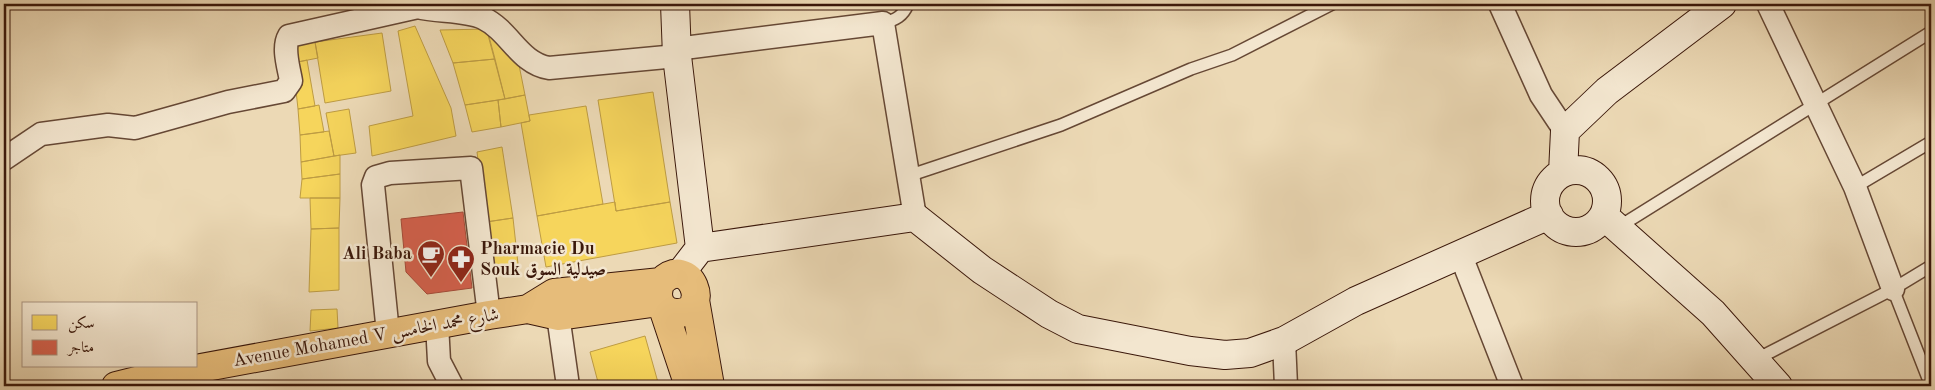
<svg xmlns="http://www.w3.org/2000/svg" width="1935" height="390" font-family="'Old Standard TT',Amiri,serif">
  <rect width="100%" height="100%" fill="#ecd9b5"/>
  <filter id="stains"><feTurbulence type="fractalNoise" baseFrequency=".004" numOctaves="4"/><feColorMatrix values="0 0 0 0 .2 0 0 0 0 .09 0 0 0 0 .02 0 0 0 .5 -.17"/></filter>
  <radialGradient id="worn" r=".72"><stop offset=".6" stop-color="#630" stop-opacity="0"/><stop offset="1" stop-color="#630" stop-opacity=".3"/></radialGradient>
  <path fill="#f6d55c" stroke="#be9c43" d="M415,26L451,108L456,136L372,156L369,126L413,116L398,31Z
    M487,29L495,59L453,63L440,30Z
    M382,33L391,91L325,103L315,42Z
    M488,35L518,60L525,95L505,99Z
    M315,42L318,58L293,63L291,47Z
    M495,59L505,99L465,105L453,63Z
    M307,60L315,106L298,109L293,63Z
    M653,92L670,202L616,211L598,100Z
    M525,95L530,121L501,127L498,100Z
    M498,100L501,127L472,132L465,105Z
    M319,105L324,132L300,135L298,109Z
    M586,106L603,204L537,216L521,123L530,121L529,115Z
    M349,109L356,153L334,156L326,113Z
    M329,131L334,156L301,162L300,135Z
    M502,147L513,218L486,222L477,152Z
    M340,155V174L302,179L301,162Z
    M340,174V198H300L302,179Z
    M310,198H340L339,228L311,229Z
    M615,202L616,211L670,202L677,243L546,267L537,216Z
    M513,218L518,264L492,269L486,222Z
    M339,228V290L309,292L311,229Z
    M337,309L338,328L310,331L311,310Z
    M645,336L659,386H599L590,352Z"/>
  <path fill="#d6604d" stroke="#a74a39" d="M463,212L472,288L427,294L406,272L401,219Z"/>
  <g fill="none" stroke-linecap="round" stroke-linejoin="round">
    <g stroke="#664835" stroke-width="14">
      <path id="lane" d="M883,23C896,20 903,16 908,4
        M908,176L1061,125L1191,69L1232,55L1332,4
        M1855,187L1931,142
        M1617,228L1931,32
        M1893,289L1931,386
        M1755,360L1893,289L1931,266"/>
    </g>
    <g stroke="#664835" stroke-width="25">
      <path id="street" d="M417,4L418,7C437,12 466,10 483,18C510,31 519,63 549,68L677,56
        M1500,4L1541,95L1565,131
        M1768,4L1855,187L1893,289
        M676,49L883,23L915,217
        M4,159L41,134L108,125L135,128L228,102L284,91L291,81C289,68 282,48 289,36L418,7
        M1461,256L1512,386
        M556,301L568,386
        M437,324L439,361L452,386
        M388,333L373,185L376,177L390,173L471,168L489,315
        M1284,341L1286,386"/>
    </g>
    <g stroke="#3a170a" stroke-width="30">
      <path id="secondary" d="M675,4L677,56L700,248
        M1545 201a31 31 0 1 1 62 0a31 31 0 1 1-62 0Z
        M1563,173L1565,131L1607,91L1722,4
        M1604,216L1713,313L1778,386
        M680,274L700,248L915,217L982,270L1049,314L1078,329L1190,351L1225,355L1250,353L1284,341L1356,301L1549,215"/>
    </g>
    <g stroke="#3a170a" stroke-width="30">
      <path id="primary" d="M695,300L710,386
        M663,308L689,386
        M528,309L554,293L661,282C691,252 713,313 677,313C660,313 654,296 661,282
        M116,386L152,377L489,315L528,309L559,316L659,302"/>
    </g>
    <use href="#lane" stroke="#f3e6cf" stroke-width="11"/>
    <use href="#street" stroke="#f3e6cf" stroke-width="22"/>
    <use href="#secondary" stroke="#f3e6cf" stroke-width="28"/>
    <use href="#primary" stroke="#e6bc7a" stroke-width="28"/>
  </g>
  <defs>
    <g id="cafe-pin" transform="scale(1.4375)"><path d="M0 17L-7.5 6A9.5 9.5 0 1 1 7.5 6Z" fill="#8f2418" stroke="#f3e6cf"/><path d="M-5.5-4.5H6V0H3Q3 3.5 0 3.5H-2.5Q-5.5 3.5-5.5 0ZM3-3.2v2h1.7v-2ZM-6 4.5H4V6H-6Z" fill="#fff"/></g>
    <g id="pharmacy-pin" transform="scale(1.4375)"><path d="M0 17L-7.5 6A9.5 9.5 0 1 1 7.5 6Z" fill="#8f2418" stroke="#f3e6cf"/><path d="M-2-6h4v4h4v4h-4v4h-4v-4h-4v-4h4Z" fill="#fff"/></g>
  </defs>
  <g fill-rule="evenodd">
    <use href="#cafe-pin" x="431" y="254"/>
    <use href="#pharmacy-pin" x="461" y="259"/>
  </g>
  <g text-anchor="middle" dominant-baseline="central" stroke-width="5" stroke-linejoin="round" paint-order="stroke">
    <g font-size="18" font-weight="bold" fill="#3a170a" stroke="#f3e6cf" text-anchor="start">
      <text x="480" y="249">Pharmacie Du<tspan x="480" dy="21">Souk صيدلية السوق</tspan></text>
      <text x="412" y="254" text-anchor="end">Ali Baba</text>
    </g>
    <g font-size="18" fill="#3a170a" stroke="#f3e6cf">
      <text transform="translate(366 338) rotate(-10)">Avenue Mohamed V شارع محمد الخامس</text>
    </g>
  </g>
  <rect width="1935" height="390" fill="none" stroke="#ecd9b5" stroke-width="20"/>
  <rect x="5" y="5" width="1925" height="380" fill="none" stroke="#3a170a" stroke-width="2.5"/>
  <rect x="10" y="10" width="1915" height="370" fill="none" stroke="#3a170a"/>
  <rect x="22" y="302" width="175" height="65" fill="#f3e6cf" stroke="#a99380"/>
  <rect x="32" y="315" width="25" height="15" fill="#f6d55c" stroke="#a99380"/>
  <text x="68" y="328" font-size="15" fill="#3a170a">سكن</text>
  <rect x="32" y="340" width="25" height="15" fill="#d6604d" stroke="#a99380"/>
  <text x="68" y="352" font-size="15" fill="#3a170a">متاجر</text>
  <rect width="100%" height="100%" filter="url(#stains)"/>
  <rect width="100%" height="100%" fill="url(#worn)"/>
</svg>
